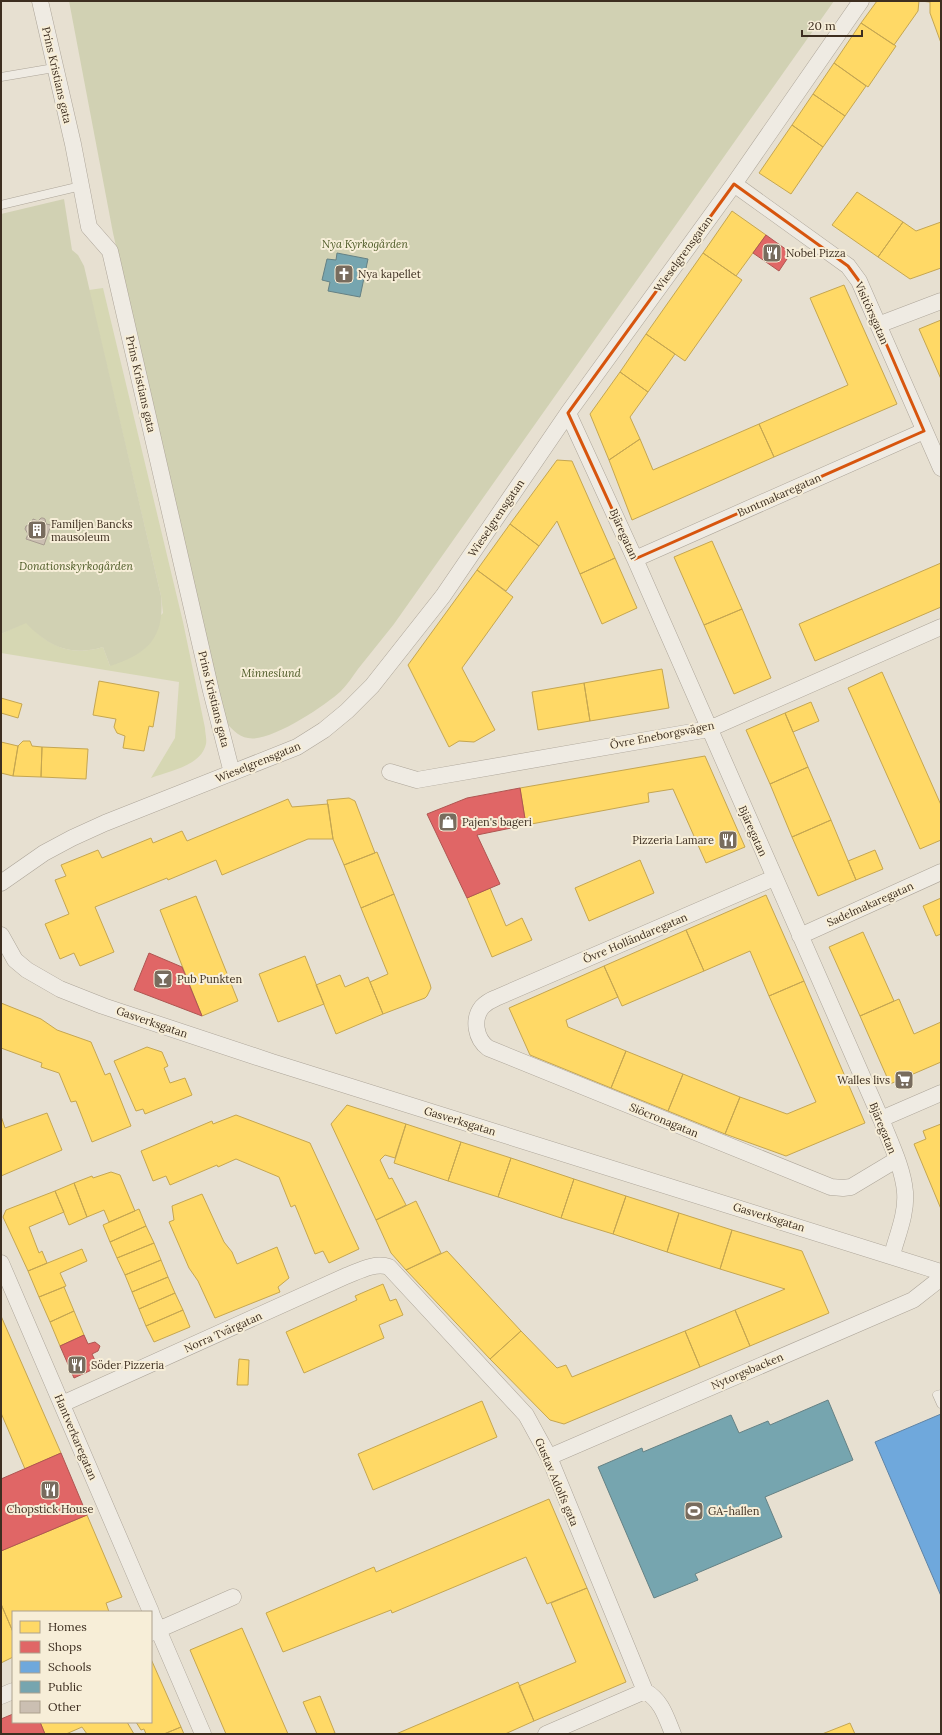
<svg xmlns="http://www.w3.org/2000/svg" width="942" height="1735" font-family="Lora,serif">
  <rect width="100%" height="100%" fill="#e7e0d1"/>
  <path fill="#d6d7b3" d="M103,288L183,622L205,728C205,733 207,739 206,744C201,766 169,771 151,778L175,738L179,682L1,653V634L26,622C48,646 70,657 103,647L110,666L163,613L161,596L89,290Z"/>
  <path fill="#d1d1b3" d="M69,1H834L394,624C382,639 370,654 358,669C353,676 347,685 341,691C325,706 269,743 248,738C238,737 230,727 224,720L113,233Z
    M64,199L72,250L78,255L84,266L161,596C165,638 147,654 110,666L103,647C70,657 48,646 26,623L1,634V214Z"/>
  <path fill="#ffd966" stroke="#c5a651" d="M877,1H919L918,11L894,45L861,23Z
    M920,1H941V43L930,13V2Z
    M861,23L896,46L868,87L834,63Z
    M834,63L866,86L845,116L813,94Z
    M813,94L845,116L823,147L792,125Z
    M792,125L823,147L791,194L759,173Z
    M857,192L903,222L878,257L832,225Z
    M732,211L766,235L736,276L703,253Z
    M903,222L916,231L941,222V268L910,279L878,257Z
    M703,253L742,280L685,361L646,334Z
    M844,285L897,404L774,457L759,424L848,385L810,298Z
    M941,320V379L919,329Z
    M646,334L675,354L648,392L620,372Z
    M620,372L648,392L630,417L640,439L609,460L590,414Z
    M759,424L774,457L632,520L609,460L640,439L653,470Z
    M557,460L572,461L615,558L580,574L557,521L539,546L510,524Z
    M510,524L539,546L506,591L477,570Z
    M712,541L742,609L704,625L674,557Z
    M615,558L637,608L602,624L580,574Z
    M941,563V607L815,661L799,624Z
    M477,570L513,597L462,668L495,730L474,742L459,741L449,747L408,665Z
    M742,609L771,678L734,694L704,625Z
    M662,669L669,708L590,721L584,683Z
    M882,672L941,805V840L920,849L848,688Z
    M99,681L159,692L153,727L149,726L144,751L123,748L125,736L117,733L114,727L116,719L93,715Z
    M584,683L590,721L538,730L532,692Z
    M1,698L22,704L18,718L1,713Z
    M811,702L819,721L793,732L785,713Z
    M785,713L808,767L770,784L746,730Z
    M23,741H30L32,746L42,747L41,777L13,776L18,746Z
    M1,742L18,746L13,776L1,773Z
    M42,747L88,749L86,779L41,777Z
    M705,756L745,847L706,863L673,789L648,793L649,802L526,825L520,788Z
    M808,767L831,820L792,837L770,784Z
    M349,798L355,801L375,853L344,865L333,839L327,800Z
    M288,799L292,807L328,804L333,839H308L222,875L216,860L168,880L167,878L95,907L114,952L80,966L74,953L60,959L45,924L69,914L55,880L66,876L61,865L98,850L102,858L151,838L153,843L182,831L187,841Z
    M831,820L856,880L818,896L792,837Z
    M875,850L883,869L856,880L848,861Z
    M377,852L394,894L361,908L344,865Z
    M640,860L654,893L589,921L575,888Z
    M490,888L506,926L522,918L532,940L492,957L467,898Z
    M394,894L430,984L431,988L427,996L425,998L383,1014L370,982L388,974L361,908Z
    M766,895L804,981L769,996L750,951L704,971L686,930Z
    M196,896L238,1001L202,1016L160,910Z
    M941,898V934L936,936L923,906Z
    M686,930L704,971L622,1006L604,966Z
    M863,932L894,1001L860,1016L829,947Z
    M305,956L324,1004L278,1022L259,974Z
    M604,966L618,997L566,1020L568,1027L626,1051L611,1088L530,1055L509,1008Z
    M340,975L345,987L368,977L383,1014L336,1034L316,985Z
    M804,981L865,1123L786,1156L725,1134L740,1097L787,1114L816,1102L769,996Z
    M899,999L914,1034L941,1022V1062L890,1084L860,1016Z
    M1,1003L41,1019L57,1030L91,1042L105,1075L110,1073L131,1126L92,1142L76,1101L71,1102L59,1073L41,1067L42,1063L1,1048Z
    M147,1047L162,1052L168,1066L164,1068L170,1083L185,1078L192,1095L145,1114L143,1109L136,1111L114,1061Z
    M626,1051L683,1074L668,1111L611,1088Z
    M683,1074L740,1097L725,1134L668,1111Z
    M347,1105L406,1124L395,1158L385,1155L380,1160L389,1179L392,1178L406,1205L376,1220L331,1124Z
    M47,1113L62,1150L1,1176V1116L5,1128Z
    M236,1115L310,1143L359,1249L329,1263L323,1251L315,1254L295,1205L291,1207L279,1177L236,1159L218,1167L217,1165L170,1185L166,1176L153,1181L141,1151L212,1121L213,1124Z
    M406,1124L461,1142L448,1181L394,1163Z
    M941,1124V1209L914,1144L926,1139L923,1131Z
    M461,1142L511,1158L498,1197L448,1181Z
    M511,1158L574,1179L561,1218L498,1197Z
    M111,1172L120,1175L135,1211L109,1222L104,1210L87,1217L74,1183L92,1176L93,1178Z
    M574,1179L626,1196L613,1234L561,1218Z
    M74,1183L87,1217L69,1225L55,1191Z
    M55,1191L64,1212L29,1227L39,1253L42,1251L47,1263L28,1271L3,1217L6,1210Z
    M202,1194L224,1242L232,1252L237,1264L277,1247L289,1278L278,1287L280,1292L215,1318L198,1281L189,1268L169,1222L174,1220L172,1206Z
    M626,1196L679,1213L667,1252L613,1234Z
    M416,1201L441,1253L406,1270L391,1253L376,1220Z
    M139,1209L146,1226L110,1242L103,1225Z
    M679,1213L732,1230L720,1269L667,1252Z
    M146,1226L154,1243L117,1258L110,1242Z
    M732,1230L802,1251L829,1313L750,1346L735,1310L785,1289L720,1269Z
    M154,1243L161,1260L125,1275L117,1258Z
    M82,1249L87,1261L60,1273L66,1286L39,1297L28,1271Z
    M447,1251L521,1331L490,1359L406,1270Z
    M161,1260L168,1277L132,1292L125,1275Z
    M168,1277L175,1293L139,1309L132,1292Z
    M383,1284L390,1301L396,1299L403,1315L379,1325L384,1338L304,1373L286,1332L357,1300L355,1296Z
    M64,1287L74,1311L50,1322L39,1297Z
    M175,1293L183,1310L146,1326L139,1309Z
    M183,1310L190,1327L154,1342L146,1326Z
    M735,1310L750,1346L700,1367L685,1331Z
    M74,1311L84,1335L60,1346L50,1322Z
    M1,1316L61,1453L25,1469L1,1413Z
    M521,1331L557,1368L566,1365L572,1377L685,1331L700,1367L564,1424L550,1420L490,1359Z
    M239,1359L249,1360L248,1385H237Z
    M482,1401L497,1437L373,1490L358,1454Z
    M549,1499L587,1588L547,1604L526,1557L392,1613L391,1610L283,1652L266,1613L374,1567L376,1572Z
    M87,1515L122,1597L106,1603L109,1612H13V1632L1,1604V1551Z
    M587,1588L626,1682L534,1721L519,1686L576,1662L551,1603Z
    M1,1604L13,1632V1657L1,1663Z
    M242,1628L288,1734H226L190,1650Z
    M151,1659L181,1727L164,1734H146L144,1729L141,1730L136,1722H151Z
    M518,1682L534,1721L505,1734H396Z
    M320,1696L335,1733L331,1734H317L303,1702Z
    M40,1722H127L134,1734H87L82,1727L66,1734H45Z
    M850,1723L855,1734H822Z
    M181,1727L184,1734H164Z"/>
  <path fill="#e06666" stroke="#af5551" d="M766,235L791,253L779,271L753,253Z
    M520,788L526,825L477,835L500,884L467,898L427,814L467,798Z
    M149,953L182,967L202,1016L134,990Z
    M84,1335L88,1344L95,1342L100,1346L98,1351L92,1354L98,1367L74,1378L60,1346Z
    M61,1453L87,1515L1,1551V1479Z
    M13,1714V1722H40L45,1734H1V1719Z"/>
  <path fill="#6fa8dc" stroke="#6083a4" d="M941,1414V1596L875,1442Z"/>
  <path fill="#76a5af" stroke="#658184" d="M337,253L368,259L360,297L328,291L330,282L322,280L327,259L336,260Z
    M828,1400L853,1460L765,1497L782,1537L695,1574L698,1580L654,1598L598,1467L642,1448L643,1452L731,1415L739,1433L768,1421L770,1425Z"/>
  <path fill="#cbbfb2" stroke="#a89c90" d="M41,518H43L45,519L46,524L51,525L44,545L26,539L28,534L25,529L26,526L31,524L33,519L38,521Z"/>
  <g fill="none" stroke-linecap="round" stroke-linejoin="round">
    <g stroke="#ada599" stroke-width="9">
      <path id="lane" d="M1,77L54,68
        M1,205L81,186
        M941,1394L937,1395L941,1404"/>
    </g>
    <g stroke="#ada599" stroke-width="17">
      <path id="street" d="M40,1L73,144L89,227L110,251L211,691L232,773
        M734,184L848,266L859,281L941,468
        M878,325L941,301
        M568,413L635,559L881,1119C890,1142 903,1168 905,1192C907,1213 897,1236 892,1255
        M635,559L924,431
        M390,772L417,780L709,729L941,627
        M774,878L496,998C491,1000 486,1003 482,1007C472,1020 476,1039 488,1048L831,1187L843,1188L851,1187L896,1160
        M1,883L44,853L72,838L105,823L297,747L324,730L347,711L372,686L443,596L568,413L734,184L861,1
        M1,935L15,960L27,970L60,989L103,1006L272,1062L941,1272
        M800,936L941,872
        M881,1119L941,1093
        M1,1263L151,1612
        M62,1404L346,1276C359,1271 375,1262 389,1267L526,1415L549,1457L645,1691C662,1701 666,1717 673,1734
        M549,1457L913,1300L941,1278
        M151,1613L203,1734
        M151,1633L233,1597
        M1,1696L13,1691
        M546,1734L645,1691"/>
    </g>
    <use href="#lane" stroke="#efebe3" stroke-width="8"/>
    <use href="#street" stroke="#efebe3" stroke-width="16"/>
  </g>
  <path fill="none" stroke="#d7550e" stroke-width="3" stroke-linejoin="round" d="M734,184L848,266L859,281L924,431L635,559L568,413Z"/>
  <defs>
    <g id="restaurant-square" transform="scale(1)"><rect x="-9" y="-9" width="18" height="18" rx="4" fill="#786c5e" stroke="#f7eed8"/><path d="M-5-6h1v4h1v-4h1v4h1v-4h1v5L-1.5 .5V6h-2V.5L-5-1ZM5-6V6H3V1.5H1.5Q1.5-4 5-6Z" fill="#fff"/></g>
    <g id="church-square" transform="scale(1)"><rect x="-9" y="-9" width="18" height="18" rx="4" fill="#786c5e" stroke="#f7eed8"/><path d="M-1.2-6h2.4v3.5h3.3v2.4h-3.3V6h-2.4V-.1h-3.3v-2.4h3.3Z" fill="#fff"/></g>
    <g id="building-square" transform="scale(1)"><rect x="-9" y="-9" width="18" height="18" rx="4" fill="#786c5e" stroke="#f7eed8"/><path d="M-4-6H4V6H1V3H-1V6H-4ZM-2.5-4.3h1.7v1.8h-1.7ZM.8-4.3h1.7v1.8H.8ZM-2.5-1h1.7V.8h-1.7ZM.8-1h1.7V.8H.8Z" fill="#fff"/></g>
    <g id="shop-square" transform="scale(1)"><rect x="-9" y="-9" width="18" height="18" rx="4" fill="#786c5e" stroke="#f7eed8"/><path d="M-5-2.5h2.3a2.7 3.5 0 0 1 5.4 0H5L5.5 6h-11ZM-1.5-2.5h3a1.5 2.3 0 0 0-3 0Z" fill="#fff"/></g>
    <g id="bar-square" transform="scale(1)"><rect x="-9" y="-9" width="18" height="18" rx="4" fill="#786c5e" stroke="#f7eed8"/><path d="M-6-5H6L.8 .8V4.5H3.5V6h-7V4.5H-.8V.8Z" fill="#fff"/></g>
    <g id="supermarket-square" transform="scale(1)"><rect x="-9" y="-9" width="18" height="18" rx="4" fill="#786c5e" stroke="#f7eed8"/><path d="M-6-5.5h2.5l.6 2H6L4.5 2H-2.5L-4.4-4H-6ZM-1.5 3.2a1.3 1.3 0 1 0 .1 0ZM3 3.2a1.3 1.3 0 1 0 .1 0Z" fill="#fff"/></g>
    <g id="stadium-square" transform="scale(1)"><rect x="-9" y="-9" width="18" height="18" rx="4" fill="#786c5e" stroke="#f7eed8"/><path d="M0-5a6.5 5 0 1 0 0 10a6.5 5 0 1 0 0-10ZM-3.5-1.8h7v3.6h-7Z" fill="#fff"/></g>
  </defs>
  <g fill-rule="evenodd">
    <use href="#restaurant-square" x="772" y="253"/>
    <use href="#church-square" x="344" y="274"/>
    <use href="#building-square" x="37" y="530"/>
    <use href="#shop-square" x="448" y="822"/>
    <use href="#restaurant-square" x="728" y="840"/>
    <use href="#bar-square" x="163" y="979"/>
    <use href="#supermarket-square" x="904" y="1080"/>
    <use href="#restaurant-square" x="77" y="1365"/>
    <use href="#restaurant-square" x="50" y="1490"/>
    <use href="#stadium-square" x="694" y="1511"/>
  </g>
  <g text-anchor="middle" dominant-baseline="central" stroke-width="4" stroke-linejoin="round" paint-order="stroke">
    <g font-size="11" fill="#3d2e20" stroke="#f7eed8">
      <text transform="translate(57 75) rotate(77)">Prins Kristians gata</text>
      <text transform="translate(683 254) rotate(-54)">Wieselgrensgatan</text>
      <text transform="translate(872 313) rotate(66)">Visitörsgatan</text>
      <text transform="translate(141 384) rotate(77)">Prins Kristians gata</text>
      <text transform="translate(779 495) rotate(-24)">Buntmakaregatan</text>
      <text transform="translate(496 518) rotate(-56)">Wieselgrensgatan</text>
      <text transform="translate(624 534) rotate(66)">Bjäregatan</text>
      <text transform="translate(214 699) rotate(76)">Prins Kristians gata</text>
      <text transform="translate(662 735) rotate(-11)">Övre Eneborgsvägen</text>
      <text transform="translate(258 762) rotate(-22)">Wieselgrensgatan</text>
      <text transform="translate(753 831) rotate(66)">Bjäregatan</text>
      <text transform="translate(870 904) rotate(-24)">Sadelmakaregatan</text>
      <text transform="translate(635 938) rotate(-23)">Övre Holländaregatan</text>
      <text transform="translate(152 1022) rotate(19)">Gasverksgatan</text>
      <text transform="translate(664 1120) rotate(22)">Siöcronagatan</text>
      <text transform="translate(460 1121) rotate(17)">Gasverksgatan</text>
      <text transform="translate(883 1128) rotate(68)">Bjäregatan</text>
      <text transform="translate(769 1217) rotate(17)">Gasverksgatan</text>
      <text transform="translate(223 1332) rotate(-24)">Norra Tvärgatan</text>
      <text transform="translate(747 1371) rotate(-23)">Nytorgsbacken</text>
      <text transform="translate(76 1437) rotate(67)">Hantverkaregatan</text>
      <text transform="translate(557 1482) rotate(67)">Gustav Adolfs gata</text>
    </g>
    <g font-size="11" font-style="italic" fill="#4d5a26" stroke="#f7eed8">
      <text x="365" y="244">Nya Kyrkogården</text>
      <text x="76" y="566">Donationskyrkogården</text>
      <text x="271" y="673">Minneslund</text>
    </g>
    <g font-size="11" fill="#3d2e20" stroke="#f7eed8" text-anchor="start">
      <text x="786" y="253">Nobel Pizza</text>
      <text x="358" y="274">Nya kapellet</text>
      <text x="51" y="524">Familjen Bancks<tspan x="51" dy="13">mausoleum</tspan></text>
      <text x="462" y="822">Pajen's bageri</text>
      <text x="714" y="840" text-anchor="end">Pizzeria Lamare</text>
      <text x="177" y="979">Pub Punkten</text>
      <text x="890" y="1080" text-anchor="end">Walles livs</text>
      <text x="91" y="1365">Söder Pizzeria</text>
      <text x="50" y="1509" text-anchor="middle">Chopstick House</text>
      <text x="708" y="1511">GA-hallen</text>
    </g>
  </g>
  <rect width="942" height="1735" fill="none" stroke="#3d2e20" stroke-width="4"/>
  <rect x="12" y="1611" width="140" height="112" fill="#f7eed8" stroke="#ada18e"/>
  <rect x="20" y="1621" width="20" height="12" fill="#ffd966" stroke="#ada18e"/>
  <text x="48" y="1631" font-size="12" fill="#3d2e20">Homes</text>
  <rect x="20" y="1641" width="20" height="12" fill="#e06666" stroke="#ada18e"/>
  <text x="48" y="1651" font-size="12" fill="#3d2e20">Shops</text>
  <rect x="20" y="1661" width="20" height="12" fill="#6fa8dc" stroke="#ada18e"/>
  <text x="48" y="1671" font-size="12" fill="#3d2e20">Schools</text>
  <rect x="20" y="1681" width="20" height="12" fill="#76a5af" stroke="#ada18e"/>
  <text x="48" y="1691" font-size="12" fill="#3d2e20">Public</text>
  <rect x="20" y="1701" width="20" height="12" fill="#cbbfb2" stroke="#ada18e"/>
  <text x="48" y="1711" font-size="12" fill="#3d2e20">Other</text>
  <path d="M802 30v6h60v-6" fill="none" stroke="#3d2e20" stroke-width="2"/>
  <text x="808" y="30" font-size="12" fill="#3d2e20" stroke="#f7eed8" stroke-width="3" paint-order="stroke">20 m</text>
</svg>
